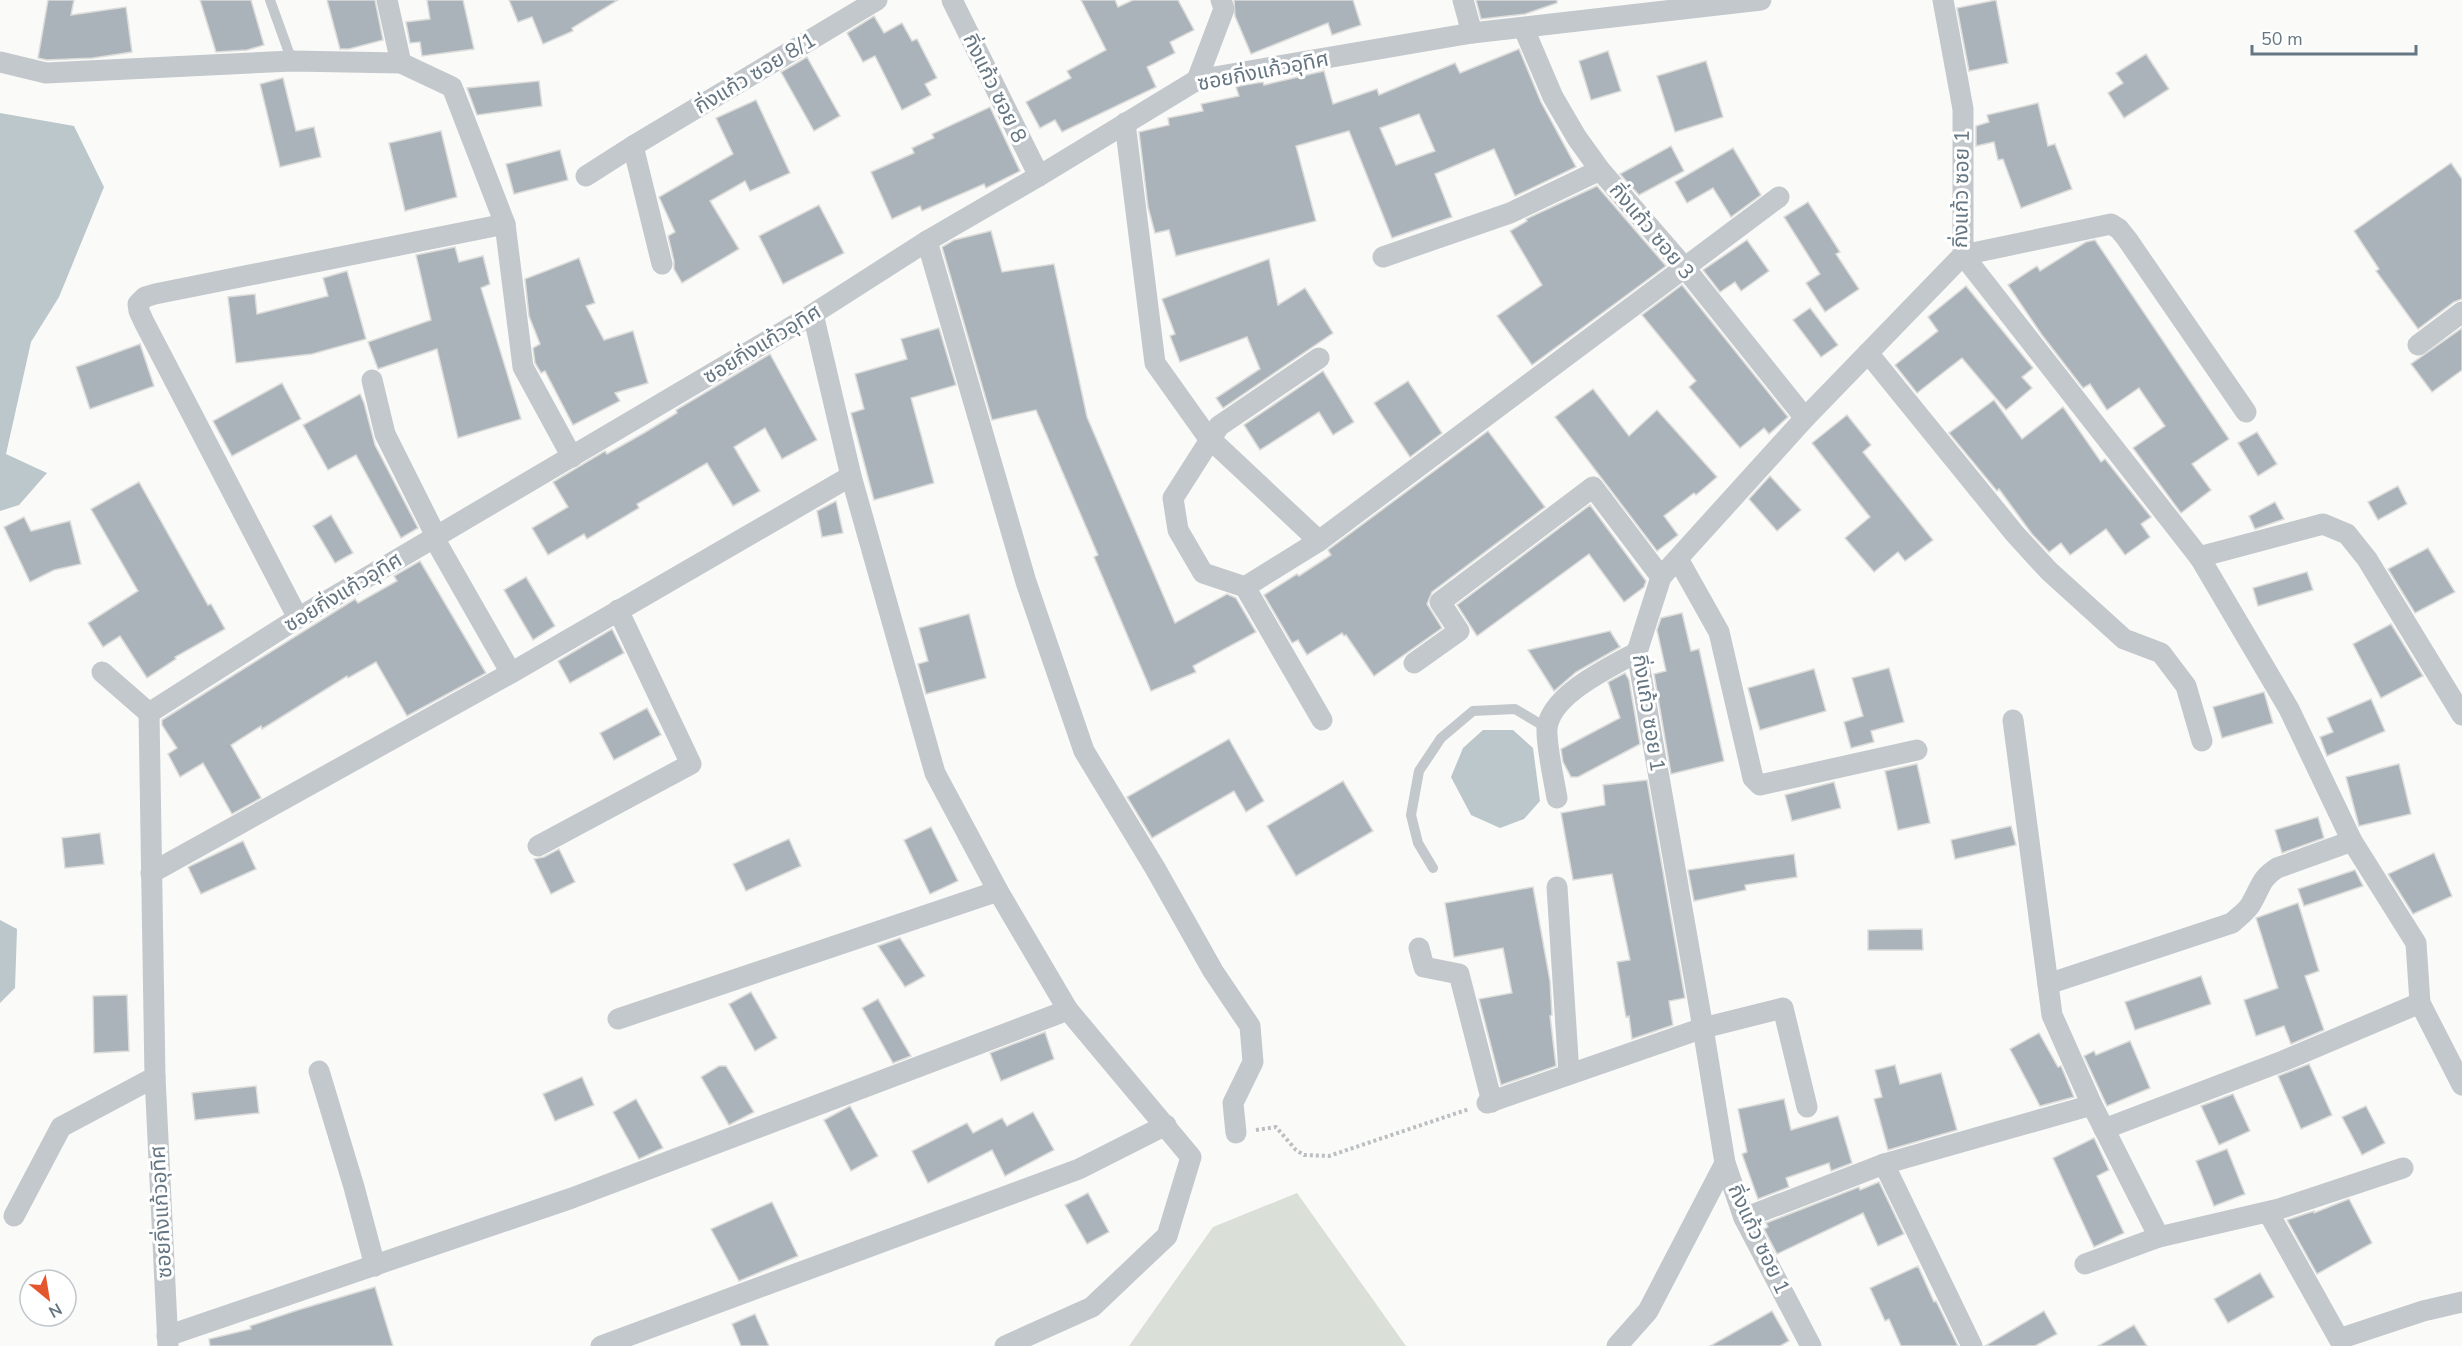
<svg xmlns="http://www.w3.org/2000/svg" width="2462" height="1346" font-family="'Nunito Sans','Noto Sans Thai',sans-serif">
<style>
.green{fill:#dadfd7}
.water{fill:#bbc7cb}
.building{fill:#aab3b9;stroke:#dcdcda;stroke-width:1.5;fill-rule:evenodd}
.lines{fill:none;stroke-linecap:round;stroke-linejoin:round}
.path{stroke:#bbbfc2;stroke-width:4;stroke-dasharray:3 3;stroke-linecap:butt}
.service{stroke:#c3c8cc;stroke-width:10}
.minor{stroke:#c3c8cc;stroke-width:21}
.labels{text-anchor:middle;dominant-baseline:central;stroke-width:6;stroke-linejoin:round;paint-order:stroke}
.street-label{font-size:21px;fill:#657683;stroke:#fff}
</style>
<rect width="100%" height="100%" fill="#fafaf8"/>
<path class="green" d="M1297 1193 1406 1346H1129L1213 1227Z"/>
<g class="water">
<path d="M0 113 74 126 104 187 59 297 31 342 6 454 47 473 19 505 0 511Z"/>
<path d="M1483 730H1513L1533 748 1540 801 1524 819 1500 828 1471 815 1451 777 1463 748Z"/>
<path d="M0 920 17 929 15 988 0 1003Z"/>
</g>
<g class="building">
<path d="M48 0H74L71 15 126 7 132 52 93 58 47 60 38 58Z"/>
<path d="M200 0H251L264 45 247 50 216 52Z"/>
<path d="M327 0H375L383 40 349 49H340Z"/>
<path d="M427 0H463L474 49 422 56 420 42 410 43 406 22 430 19Z"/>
<path d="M509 0H618L572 28 573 31 543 44 532 17 518 22Z"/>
<path d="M1081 0H1115L1118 7 1133 0H1178L1194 30 1170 42 1175 53 1147 67 1156 87 1062 132 1055 120 1040 128 1026 102 1071 78 1067 71 1106 50Z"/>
<path d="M1234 0H1353L1361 25 1332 35 1328 23 1251 54 1235 16Z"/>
<path d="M1476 0H1557V3L1525 14 1481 19Z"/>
<path d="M1996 0 2008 63 1969 71 1957 8Z"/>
<path d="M874 16 884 33 902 23 912 41 917 39 937 78 925 84 931 95 902 110 875 56 863 62 847 33Z"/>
<path d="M1519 49 1541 102 1576 167 1515 196 1494 149 1435 174 1452 217 1392 238 1349 131 1296 146 1316 221 1176 256 1169 230 1155 233 1148 207 1139 132 1169 125 1168 118 1203 111 1201 104 1239 96 1236 87 1244 85 1263 82 1264 85 1324 71 1333 104 1377 89 1379 95 1455 63 1460 73ZM1419 114 1435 151 1396 165 1380 128Z"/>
<path d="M1608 51 1621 91 1591 100 1579 61Z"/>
<path d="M2146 54 2169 89 2124 118 2108 93 2123 83 2116 73Z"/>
<path d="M807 57 840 116 814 131 781 72Z"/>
<path d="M1706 61 1723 117 1675 132 1657 76Z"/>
<path d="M283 78 296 131 314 127 321 157 280 167 260 84Z"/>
<path d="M539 81 542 106 477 115 467 88Z"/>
<path d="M756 100 790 173 750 191 745 181 710 201 739 249 682 283 674 269V261L668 236 675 232 659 197 733 154 716 118Z"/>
<path d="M2038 103 2048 146 2055 144 2072 189 2021 208 2003 159 1998 160 1994 142 1976 146V126L1989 122 1987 115Z"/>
<path d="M990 107 1020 171 986 188 984 184 922 211 920 206 892 219 871 172 914 153 912 148 934 138 932 134Z"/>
<path d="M441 131 457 197 405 211 389 143Z"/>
<path d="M1671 146 1684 171 1639 195 1620 174Z"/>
<path d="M1733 148 1761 195 1731 217 1713 188 1687 203 1675 182Z"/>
<path d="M560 150 568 180 514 194 506 164Z"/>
<path d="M2451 163 2462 179V299L2454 302 2418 329 2376 271 2379 269 2354 231Z"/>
<path d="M1597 186 1666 266 1532 365 1497 316 1542 285 1510 231 1527 221 1526 219Z"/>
<path d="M1808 202 1840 252 1836 254 1859 289 1825 312 1806 283 1820 274 1784 217Z"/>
<path d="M819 205 844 253 783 284 759 236Z"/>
<path d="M991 231 1002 272 1054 264 1087 417 1175 623 1227 594 1236 598 1256 632 1193 666 1196 672 1151 691 1094 557 1098 555 1036 410 992 420 942 247 954 240Z"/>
<path d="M1747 240 1769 271 1741 291 1735 282 1720 292 1703 270Z"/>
<path d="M2095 240 2229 439 2192 464 2211 490 2181 513 2133 448 2165 426 2139 388 2107 410 2090 384 2083 388 2042 335 2008 285 2037 266 2040 271 2086 242Z"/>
<path d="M455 247 459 262 483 256 490 284 481 288 521 419 458 438 437 349 378 369 368 342 431 320 416 255Z"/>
<path d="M579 258 595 303 586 306 604 340 633 331 648 383 615 393 620 401 573 425 545 371 541 373 535 363 533 348 540 344 529 316 525 279Z"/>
<path d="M1269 259 1278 305 1305 288 1333 333 1223 408 1216 398 1260 369 1247 337 1180 362 1170 336 1175 334 1162 299Z"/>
<path d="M347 271 366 339 312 354 236 363 228 297 255 294 257 314 328 296 323 278Z"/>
<path d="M1682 285 1788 417 1769 434 1764 428 1740 448 1689 387 1696 381 1642 315Z"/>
<path d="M1966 286 2033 368 2022 377 2032 388 2006 410 1962 358 1917 393 1895 365 1938 331 1928 317Z"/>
<path d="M1810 308 1838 345 1821 357 1793 320Z"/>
<path d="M939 328 956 385 911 398 934 483 874 500 851 413 864 409 855 374 907 359 901 339Z"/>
<path d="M2462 328V370L2432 392 2411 364Z"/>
<path d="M140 344 154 386 90 409 76 367Z"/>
<path d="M770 354 817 440 782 459 765 428 734 447 760 491 733 506 707 463 637 504 639 508 587 539 584 534 548 555 532 528 568 507 553 482 605 451 607 454 644 433 677 413 676 410Z"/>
<path d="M1323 371 1354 422 1333 435 1319 412 1260 450 1244 425Z"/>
<path d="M1408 381 1442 433 1410 457 1374 403Z"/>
<path d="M282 383 301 419 232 456 213 421Z"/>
<path d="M1593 389 1629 436 1657 410 1717 477 1696 495 1694 493 1664 516 1678 535 1657 551 1555 417Z"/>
<path d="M360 394 364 403 375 445 418 528 401 538 356 455 328 470 303 425Z"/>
<path d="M1994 400 2022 439 2063 407 2101 462 2105 459 2151 517 2141 524 2150 537 2125 555 2106 529 2070 555 2061 543 2049 552 2032 534 1999 489 1997 491 1949 433Z"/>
<path d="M1847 415 1871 445 1863 452 1933 540 1905 561 1898 552 1874 572 1845 538 1870 517 1812 443Z"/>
<path d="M1488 431 1545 507 1432 592 1427 604 1442 628 1374 676 1346 635 1344 636 1342 633 1307 655 1298 640 1292 643 1264 595 1297 574 1299 576 1331 555 1328 550Z"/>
<path d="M2257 432 2277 464 2258 476 2238 443Z"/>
<path d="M1770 476 1801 510 1777 531 1749 499Z"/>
<path d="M139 482 208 605 211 604 225 629 175 657 176 659 147 678 120 636 103 647 88 623 138 591 91 509Z"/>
<path d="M2398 486 2407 504 2378 520 2368 502Z"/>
<path d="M836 501 843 533 822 537 817 511Z"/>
<path d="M2275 502 2284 519 2255 529 2249 516Z"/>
<path d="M1590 505 1646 581 1644 587 1624 602 1589 554 1477 636 1457 605Z"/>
<path d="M331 515 353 553 335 563 313 526Z"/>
<path d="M24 517 31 531 70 521 81 564 54 570 30 582 4 527Z"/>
<path d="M2428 548 2455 592 2415 613 2388 569Z"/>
<path d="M420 561 486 673 407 716 376 662 348 678 347 676 262 729 261 726 231 745 261 798 232 814 203 763 180 777 168 754 177 748 162 725V720L355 599 358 603 397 581 394 576Z"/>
<path d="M2307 572 2313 590 2258 606 2253 588Z"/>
<path d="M526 577 555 626 533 640 504 590Z"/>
<path d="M1682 613 1691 651 1699 649 1724 761 1671 774 1654 674 1666 671 1657 630 1661 618Z"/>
<path d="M969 614 986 678 926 694 918 664 928 661 919 628Z"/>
<path d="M2391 624 2423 676 2381 698 2353 644Z"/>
<path d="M612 629 624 653 570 683 558 661Z"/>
<path d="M1610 631 1620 647 1576 672 1554 691 1528 650Z"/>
<path d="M1889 668 1904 722 1871 731 1874 742 1851 748 1844 722 1863 716 1852 678Z"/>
<path d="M1814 669 1826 711 1760 730 1748 688Z"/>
<path d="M1625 673 1629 680 1640 744 1578 777H1571L1563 762 1561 749 1620 718 1608 682Z"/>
<path d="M2264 692 2273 723 2222 738 2213 707Z"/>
<path d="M2371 699 2385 731 2327 756 2320 737 2333 732 2327 718Z"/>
<path d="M647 708 661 735 614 760 600 733Z"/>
<path d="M1229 739 1264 801 1246 812 1234 791 1152 838 1127 797Z"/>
<path d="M1917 764 1930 823 1898 830 1885 771Z"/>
<path d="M2399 764 2411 814 2359 826 2346 777Z"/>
<path d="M1647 780 1685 998 1669 1001 1673 1025 1632 1039 1629 1016 1626 1017 1617 962 1630 960 1612 874 1573 880 1561 813 1605 805 1603 785Z"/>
<path d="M1343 781 1373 831 1296 876 1267 826Z"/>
<path d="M1834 782 1841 808 1792 821 1785 795Z"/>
<path d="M2318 817 2324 838 2282 853 2275 830Z"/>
<path d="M2011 826 2016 845 1955 859 1951 840Z"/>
<path d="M931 827 958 881 930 894 904 840Z"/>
<path d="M100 833 104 864 65 868 62 838Z"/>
<path d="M789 839 801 866 746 891 733 864Z"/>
<path d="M243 841 256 869 201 894 188 867Z"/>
<path d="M559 849 575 882 551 894 534 859 544 857Z"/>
<path d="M2434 853 2452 896 2413 914 2388 874Z"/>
<path d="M1794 854 1797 877 1745 885 1746 890 1694 901 1688 870Z"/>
<path d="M2355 870 2363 886 2304 906 2298 889Z"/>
<path d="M1533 887 1550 981 1552 1015 1550 1016 1556 1066 1501 1085 1479 999 1512 993 1503 948 1454 957 1445 903Z"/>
<path d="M2298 903 2319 971 2305 976 2324 1030 2291 1044 2284 1026 2256 1036 2244 1000 2278 988 2256 918Z"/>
<path d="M1922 929 1923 950H1868V930Z"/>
<path d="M900 938 925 976 905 987 878 946Z"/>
<path d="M2201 976 2211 1004 2135 1030 2125 1002Z"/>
<path d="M751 992 777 1038 755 1051 729 1004Z"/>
<path d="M127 995 129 1051 94 1053 93 996Z"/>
<path d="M878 999 911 1056 893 1063 862 1008Z"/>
<path d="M1045 1032 1054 1059 1001 1081 990 1053Z"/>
<path d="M2039 1033 2058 1067 2061 1066 2074 1097 2040 1106 2010 1049Z"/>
<path d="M2130 1041 2150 1088 2107 1106 2084 1056 2094 1051 2096 1055Z"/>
<path d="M2309 1064 2332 1115 2301 1129 2278 1076Z"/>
<path d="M1895 1065 1900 1084 1941 1073 1957 1130 1888 1150 1874 1099 1882 1097 1875 1070Z"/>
<path d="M719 1066H726L754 1112 729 1125 701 1077Z"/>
<path d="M582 1077 594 1105 555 1121 543 1094Z"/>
<path d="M256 1086 259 1113 195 1120 192 1093Z"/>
<path d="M2233 1094 2250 1131 2219 1145 2201 1106Z"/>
<path d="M636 1099 663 1148 639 1159 613 1112Z"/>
<path d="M1784 1099 1791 1130 1838 1116 1852 1163 1831 1171 1829 1163 1786 1178 1789 1187 1758 1199 1742 1154 1747 1152 1738 1109Z"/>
<path d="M850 1106 878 1156 851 1171 824 1120Z"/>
<path d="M2366 1106 2385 1143 2362 1155 2342 1117Z"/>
<path d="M1033 1112 1054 1150 1005 1176 992 1150 928 1183 912 1151 967 1123 973 1133 1002 1118 1007 1126Z"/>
<path d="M2094 1138 2109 1170 2097 1176 2124 1233 2094 1247 2053 1158Z"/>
<path d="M2227 1149 2245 1194 2214 1206 2196 1161Z"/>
<path d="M1879 1182 1904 1234 1878 1246 1863 1213 1777 1254 1764 1229 1768 1227 1766 1223 1859 1187 1860 1190Z"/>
<path d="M1088 1193 1109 1232 1087 1244 1065 1205Z"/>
<path d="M2349 1199 2372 1243 2317 1274 2287 1220 2314 1211V1213Z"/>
<path d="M772 1202 798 1256 739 1281 711 1229Z"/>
<path d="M1918 1266 1934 1302 1936 1301 1958 1346H1901L1889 1319 1885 1321 1870 1288Z"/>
<path d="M2260 1273 2274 1297 2228 1323 2214 1299Z"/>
<path d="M375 1287 393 1346H210L209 1339 251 1329 250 1326 298 1310Z"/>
<path d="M1772 1311 1789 1341 1780 1346H1710Z"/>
<path d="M2044 1311 2057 1334 2035 1346H1985Z"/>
<path d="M755 1314 769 1346H741L732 1324Z"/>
<path d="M2134 1325 2147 1346H2098Z"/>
</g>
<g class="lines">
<path class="path" d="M1256 1130 1276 1127 1296 1150 1304 1155 1329 1156 1469 1109"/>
<g class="service">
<path d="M270 0 292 61"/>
<path d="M1433 868 1418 843 1411 815 1419 771 1441 738 1473 711 1515 709 1547 728"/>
</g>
<g class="minor">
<path d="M387 0 401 63"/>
<path d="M952 0 1039 176"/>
<path d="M1463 0 1472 33"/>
<path d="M1524 29 1553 97 1577 138 1600 170 1685 268 1805 418"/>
<path d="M0 62 46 73 292 61 401 63 452 87 505 224 523 367 572 457"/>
<path d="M1197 80 1224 9 1221 0"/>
<path d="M1125 123 1155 363 1207 436 1319 541"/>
<path d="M633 146 877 0"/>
<path d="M586 176 633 146 662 264"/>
<path d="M927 241 1026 582 1084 751 1155 868 1213 971 1250 1026 1253 1062 1233 1103 1236 1133"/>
<path d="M1383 257 1510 213 1600 170"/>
<path d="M813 314 851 476 935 773 998 891 1068 1010 1191 1157 1167 1236 1092 1307 1005 1346"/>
<path d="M2418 345 2462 312"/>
<path d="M1868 353 2015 534 2049 571 2124 639 2161 653 2186 686 2202 741"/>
<path d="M1319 358 1219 426 1173 498 1178 530 1203 573 1245 587 1322 720"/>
<path d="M372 380 385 434 436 536"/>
<path d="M2246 412 2127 239 2119 229 2111 224 1963 255 2200 558 2289 709 2352 841 2416 943 2420 1003 2462 1085"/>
<path d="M434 538 511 673"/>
<path d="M2199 557 2323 524 2347 534 2367 559 2462 715"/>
<path d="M1678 559 1719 632 1753 778 1760 785 1917 750"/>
<path d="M1245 587 1319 541 1779 197"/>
<path d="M298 618 144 322 139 311 138 304 145 297 155 294 505 224"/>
<path d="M1414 663 1459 631 1440 602 1593 487 1661 577"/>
<path d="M102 672 149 713"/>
<path d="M2013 720 2052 1015 2092 1105 2159 1237"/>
<path d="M1557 798C1554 781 1546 744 1547 729 1550 694 1611 667 1637 652"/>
<path d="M538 846 691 764 618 610"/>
<path d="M151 873 511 673 851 476"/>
<path d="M1557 887 1569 1074"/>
<path d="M1419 948 1424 967 1459 974 1492 1102"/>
<path d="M2048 984 2232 923C2239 916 2248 911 2252 902 2261 887 2260 879 2277 868L2352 841"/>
<path d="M618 1019 998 891"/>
<path d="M319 1071 354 1187 375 1266"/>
<path d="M155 1077 168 1346"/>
<path d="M1487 1103 1703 1028 1783 1008 1807 1107"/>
<path d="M2104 1129 2283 1061 2420 1003"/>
<path d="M1884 1164 1972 1346"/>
<path d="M2268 1212 2339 1339 2423 1311 2462 1302"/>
<path d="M14 1216 61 1127 155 1077 149 713 298 618 813 314 927 241 1039 176 1197 80 1472 33 1761 0"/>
<path d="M1744 1218 1884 1164 2092 1105"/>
<path d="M2085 1264 2159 1237 2279 1209 2403 1168"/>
<path d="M167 1336 572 1198 1068 1010"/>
<path d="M601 1346 1079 1169 1166 1125"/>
<path d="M1617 1346 1648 1311 1725 1163"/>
<path d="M1811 1346 1744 1218 1725 1163 1703 1028 1637 652 1661 577 1805 418 1963 255V109L1943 0"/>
</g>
</g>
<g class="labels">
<g class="street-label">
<text transform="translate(1263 71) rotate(-11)">ซอยกิ่งแก้วอุทิศ</text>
<text transform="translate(755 73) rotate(-31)">กิ่งแก้ว ซอย 8/1</text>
<text transform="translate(995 88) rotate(64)">กิ่งแก้ว ซอย 8</text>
<text transform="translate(1961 189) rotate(-89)">กิ่งแก้ว ซอย 1</text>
<text transform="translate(1652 231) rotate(50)">กิ่งแก้ว ซอย 3</text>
<text transform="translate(762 344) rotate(-31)">ซอยกิ่งแก้วอุทิศ</text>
<text transform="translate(343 592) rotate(-31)">ซอยกิ่งแก้วอุทิศ</text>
<text transform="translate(1649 713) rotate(81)">กิ่งแก้ว ซอย 1</text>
<text transform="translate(161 1212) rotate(-93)">ซอยกิ่งแก้วอุทิศ</text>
<text transform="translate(1759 1239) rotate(65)">กิ่งแก้ว ซอย 1</text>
</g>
</g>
<g transform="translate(48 1298) rotate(150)"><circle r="28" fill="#ffffff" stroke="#c1c8cd" stroke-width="1.5"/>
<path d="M0-4.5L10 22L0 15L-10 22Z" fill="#e4572e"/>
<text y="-9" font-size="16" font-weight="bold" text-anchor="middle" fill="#657683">N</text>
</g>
<path d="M2252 45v9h164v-9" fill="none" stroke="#657683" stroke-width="3"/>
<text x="2261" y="45" font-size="18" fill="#657683" stroke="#ffffff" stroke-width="4.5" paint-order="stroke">50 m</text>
</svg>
